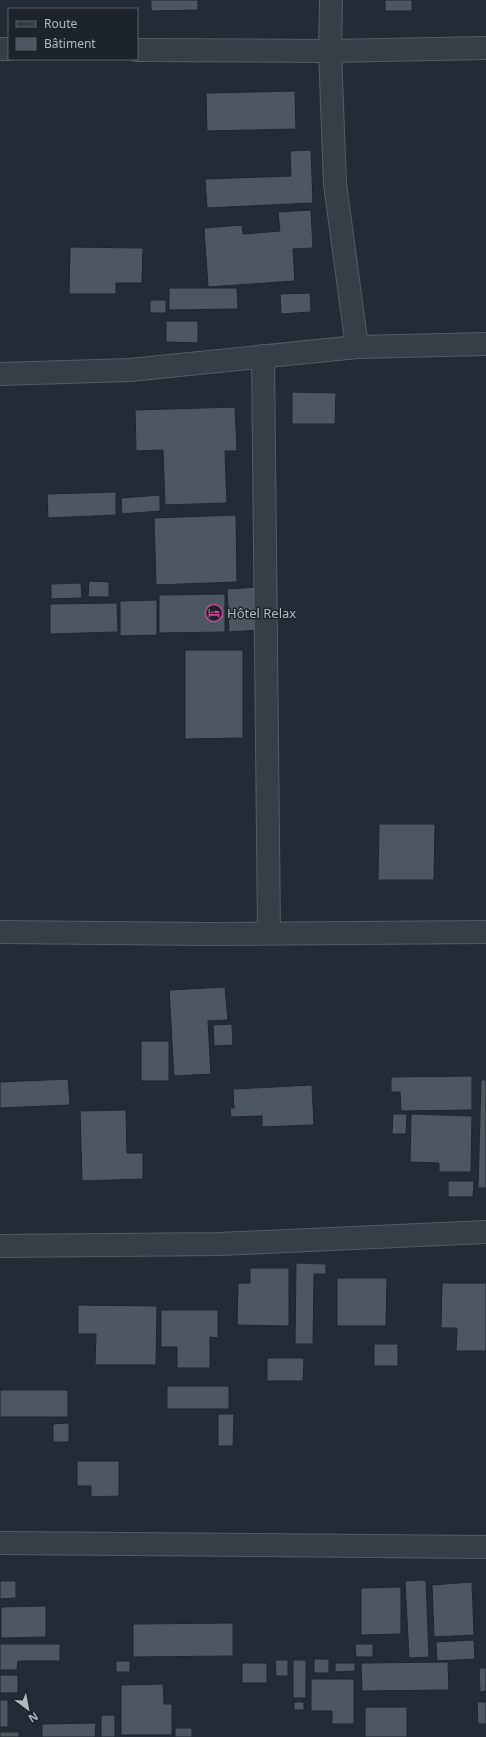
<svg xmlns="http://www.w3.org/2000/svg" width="486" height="1737" font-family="'Noto Sans',sans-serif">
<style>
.building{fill:#4c5761;stroke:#1e252d}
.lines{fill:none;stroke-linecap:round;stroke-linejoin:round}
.minor-casing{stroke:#545c64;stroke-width:24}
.minor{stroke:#363e47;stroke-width:22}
.labels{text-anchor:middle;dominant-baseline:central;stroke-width:3;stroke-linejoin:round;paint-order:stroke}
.poi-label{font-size:13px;fill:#b1b9c3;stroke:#1c232b;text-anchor:start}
</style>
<rect width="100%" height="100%" fill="#232c36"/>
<g class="building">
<path d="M151 0H198V10L151 11Z"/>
<rect x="385" y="0" width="27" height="11"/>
<path d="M295 91 296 129 207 131 206 93Z"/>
<path d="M311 150 313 203 207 208 205 179 291 176 290 151Z"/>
<path d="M311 210 313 248 293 249 295 281 208 287 204 228 242 225 243 234 280 231 278 212Z"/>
<path d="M70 247 143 248 142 283H116V294H69Z"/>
<path d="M169 288H237L238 309 169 310Z"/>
<path d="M310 293 311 312 281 314 280 294Z"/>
<rect x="150" y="300" width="16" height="13"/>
<path d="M166 321H198V343L166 342Z"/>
<path d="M292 392 336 393 335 424H292Z"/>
<path d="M235 407 237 451H225L227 503 165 505 163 450 136 451 135 410Z"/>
<path d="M116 492V515L48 518 47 494Z"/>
<path d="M160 495V511L122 514 121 498Z"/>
<path d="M236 515 237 582 156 585 154 518Z"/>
<path d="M89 581 109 582V597H88Z"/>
<path d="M81 583 82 598 51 599V584Z"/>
<path d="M259 587 262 630 229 632 227 589Z"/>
<path d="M225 594V632L159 633V595Z"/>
<path d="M157 600V635L120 636V601Z"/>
<path d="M117 603 118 632 50 634V604Z"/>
<path d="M185 650H243V738L185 739Z"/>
<path d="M379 824H435L434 880H378Z"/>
<path d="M225 987 228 1020 208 1021 211 1074 174 1076 169 990Z"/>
<path d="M232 1024 233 1045 214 1046 213 1025Z"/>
<rect x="141" y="1041" width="28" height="40"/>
<path d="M472 1076V1110L401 1111 400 1092H391V1077Z"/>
<path d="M68 1079 70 1105 0 1108V1082Z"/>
<path d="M481 1080H486V1188H478Z"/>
<path d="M312 1085 314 1125 262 1127V1116L231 1117 230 1108H234L233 1089Z"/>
<path d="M126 1110 127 1153H143V1179L82 1181 80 1111Z"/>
<path d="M393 1114H407L406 1134H392Z"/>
<path d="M411 1114 472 1116 471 1172H439V1163L410 1162Z"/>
<path d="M448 1181H474L473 1197H448Z"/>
<path d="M296 1263 326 1264V1274H314L313 1344H295Z"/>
<path d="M250 1268H289V1326L237 1325 238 1283H250Z"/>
<path d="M337 1278H387L386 1326H337Z"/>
<path d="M442 1283H486V1351H456L457 1328H441Z"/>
<path d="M78 1305 157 1306 156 1365H95L96 1334H78Z"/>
<path d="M161 1310H218V1338L210 1337V1368H177V1347H161Z"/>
<rect x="374" y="1344" width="24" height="22"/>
<path d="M267 1358H304L303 1381H267Z"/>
<rect x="167" y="1386" width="62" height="23"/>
<rect x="0" y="1390" width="68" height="27"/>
<path d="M218 1414H234L233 1446H218Z"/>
<path d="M69 1423V1442H53V1424Z"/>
<path d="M77 1461H119V1496L91 1497V1486H77Z"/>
<path d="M426 1580 429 1657 409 1658 405 1581Z"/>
<path d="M0 1581H16V1598L0 1599Z"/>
<path d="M472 1582 474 1635 434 1637 432 1585Z"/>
<path d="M401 1587V1634L361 1635V1588Z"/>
<path d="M46 1606V1637L1 1638V1607Z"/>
<path d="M233 1623V1656L133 1657V1624Z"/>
<path d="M474 1640 475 1659 437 1661 436 1642Z"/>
<path d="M0 1644H60V1661H18L17 1670H0Z"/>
<path d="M355 1644H373V1657H356Z"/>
<rect x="314" y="1659" width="15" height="14"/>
<path d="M275 1660H288V1676H276Z"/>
<rect x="293" y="1660" width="13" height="38"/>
<rect x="116" y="1661" width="14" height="11"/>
<path d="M448 1662 449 1690 362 1691 361 1663Z"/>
<rect x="242" y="1663" width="25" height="20"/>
<path d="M335 1663H355V1671L335 1672Z"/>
<path d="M479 1668H486V1691L480 1692Z"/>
<rect x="0" y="1675" width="18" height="18"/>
<path d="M311 1679H354V1724H332V1711H311Z"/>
<path d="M163 1684 164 1704H172V1735H121V1685Z"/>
<rect x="0" y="1700" width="8" height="27"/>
<rect x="294" y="1702" width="10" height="8"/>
<path d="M477 1702H486V1724H478Z"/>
<rect x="365" y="1707" width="42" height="30"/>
<rect x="101" y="1715" width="14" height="22"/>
<path d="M96 1723 95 1737H42V1724Z"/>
<rect x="175" y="1728" width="17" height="9"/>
<rect x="0" y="1732" width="19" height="5"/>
</g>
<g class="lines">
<g class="minor-casing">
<g id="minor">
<path d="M331 0 330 51 335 184 357 347"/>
<path d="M0 49H9"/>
<path d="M137 50 330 51 486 48"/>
<path d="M263 356 269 933"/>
<path d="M0 374 130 370 357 347 486 344"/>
<path d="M0 932 209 934 486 932"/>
<path d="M0 1246 220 1244 486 1232"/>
<path d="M0 1543 486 1547"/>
</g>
</g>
<use href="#minor" class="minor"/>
</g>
<defs>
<g id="hotel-ring" transform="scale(0.9)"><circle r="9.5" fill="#1c232b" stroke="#d1479c" stroke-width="1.5"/><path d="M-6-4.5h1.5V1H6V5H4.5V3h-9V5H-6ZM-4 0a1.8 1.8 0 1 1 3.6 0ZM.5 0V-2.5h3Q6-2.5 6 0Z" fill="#d1479c"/></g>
</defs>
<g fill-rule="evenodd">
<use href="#hotel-ring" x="214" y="613"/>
</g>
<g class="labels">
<g class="poi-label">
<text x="227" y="613">Hôtel Relax</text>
</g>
</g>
<rect x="8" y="8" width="130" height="52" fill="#1c232b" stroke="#585f68"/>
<rect x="16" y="21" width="20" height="6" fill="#363e47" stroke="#585f68"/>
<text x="44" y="28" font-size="12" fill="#b1b9c3">Route</text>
<rect x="16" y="38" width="20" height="12" fill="#4c5761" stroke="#585f68"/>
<text x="44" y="48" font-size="12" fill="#b1b9c3">Bâtiment</text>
<g transform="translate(28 1709) rotate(148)" stroke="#1c232b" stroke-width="3" paint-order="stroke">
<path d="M0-3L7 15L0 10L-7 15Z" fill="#b1b9c3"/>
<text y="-6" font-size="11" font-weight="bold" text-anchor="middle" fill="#b1b9c3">N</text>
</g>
</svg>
